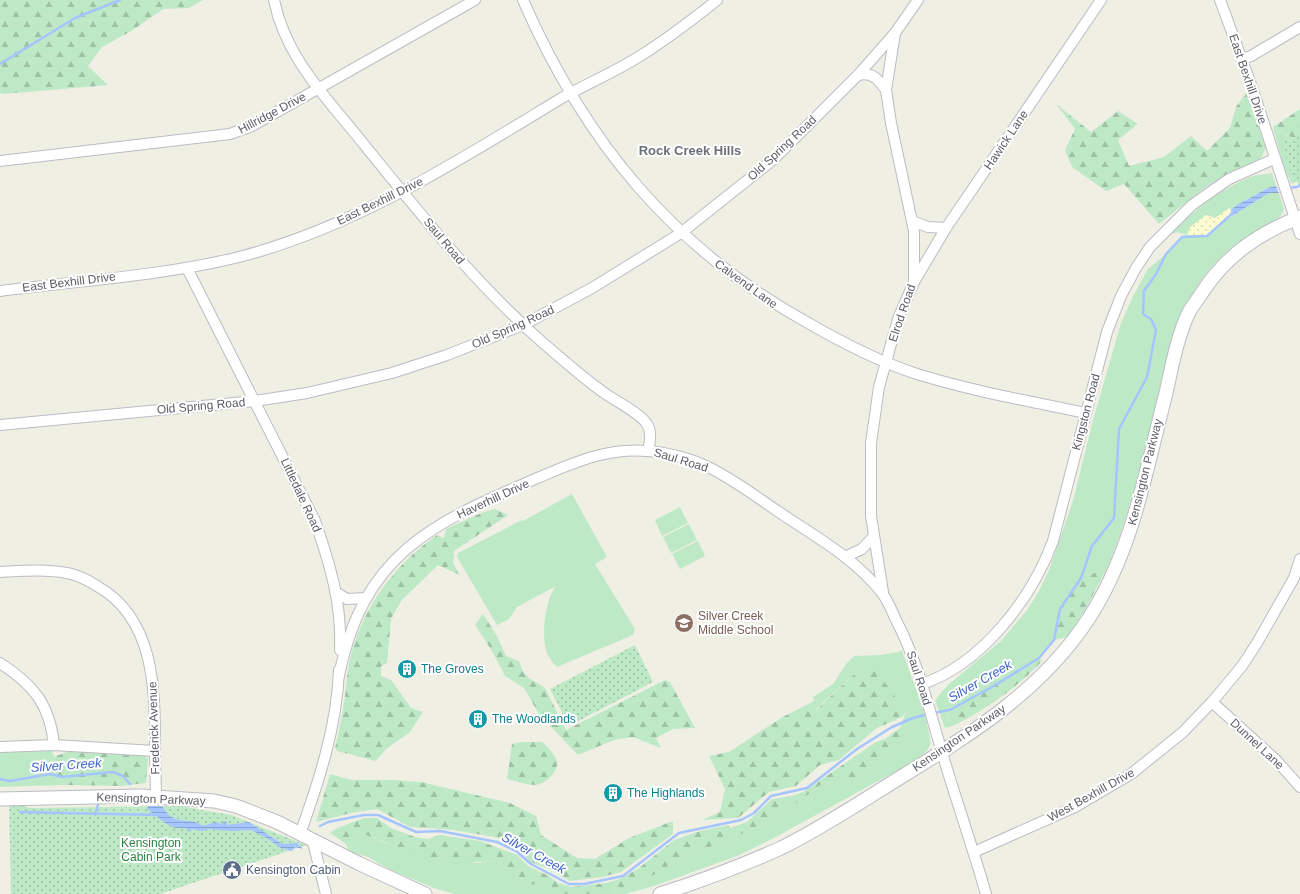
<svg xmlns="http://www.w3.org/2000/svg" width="1300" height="894" font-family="Helvetica,sans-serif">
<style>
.grass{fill:#bee9c7}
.forest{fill:url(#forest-firs)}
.sand{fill:url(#sand-dots)}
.park{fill:url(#park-dots)}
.water{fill:url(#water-rules)}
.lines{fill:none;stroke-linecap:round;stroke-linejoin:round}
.stream{stroke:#a4c5ff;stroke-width:2.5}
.minor-casing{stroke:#bbbcc4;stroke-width:12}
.tertiary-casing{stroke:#bbbcc4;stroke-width:15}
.minor{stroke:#fff;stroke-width:10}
.tertiary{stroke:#fff;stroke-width:13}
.labels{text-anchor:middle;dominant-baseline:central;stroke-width:4;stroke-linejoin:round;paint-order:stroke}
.street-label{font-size:12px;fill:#5c5e66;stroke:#fff}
.education-label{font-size:12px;fill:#785e54;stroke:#fff;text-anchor:start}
.culture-label{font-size:12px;fill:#0d838f;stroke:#fff;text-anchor:start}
.park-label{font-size:12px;fill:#2d8343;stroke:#fff}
.service-label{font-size:12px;fill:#4e5e75;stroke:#fff;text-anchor:start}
.neighbourhood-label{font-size:13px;font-weight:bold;fill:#6d7078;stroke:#fff}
.water-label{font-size:13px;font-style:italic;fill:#3d65cd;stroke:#fff}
</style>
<defs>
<pattern id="forest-firs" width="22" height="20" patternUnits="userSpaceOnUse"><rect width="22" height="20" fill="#bee9c7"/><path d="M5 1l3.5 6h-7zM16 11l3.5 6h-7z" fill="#9ec0a5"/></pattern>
<pattern id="sand-dots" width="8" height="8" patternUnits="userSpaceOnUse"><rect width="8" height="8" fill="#fdfcd1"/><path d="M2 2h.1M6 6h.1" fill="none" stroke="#dbdab6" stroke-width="1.8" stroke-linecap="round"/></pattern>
<pattern id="park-dots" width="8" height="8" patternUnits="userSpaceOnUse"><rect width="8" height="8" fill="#bee9c7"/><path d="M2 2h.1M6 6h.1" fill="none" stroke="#9ec0a5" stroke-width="1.8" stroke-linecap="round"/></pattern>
<pattern id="water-rules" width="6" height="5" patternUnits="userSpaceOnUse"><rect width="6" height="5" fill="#a4c5ff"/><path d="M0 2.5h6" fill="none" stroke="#89a3d2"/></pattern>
</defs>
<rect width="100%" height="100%" fill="#f0efe4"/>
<g class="grass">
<path d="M1273 127 1299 142 1300 180 1292 184 1284 169Z"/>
<path d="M1272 173 1276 186C1261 188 1262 192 1250 198 1242 202 1238 203 1231 210L1230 208 1215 219 1206 236 1232 216 1269 193H1279L1284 209C1280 224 1256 231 1244 239 1220 254 1201 277 1188 302 1170 335 1161 383 1152 420 1140 471 1127 521 1107 568L1081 578 1060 609 1054 640 1039 658 950 710 946 715 955 725 945 728 935 700 948 685 1001 641 1027 610 1038 593 1049 570 1073 501 1093 420 1121 323 1133 296 1148 269 1166 254 1182 237 1187 235 1177 232 1169 235C1193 211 1221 188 1253 176 1259 174 1266 175 1272 173Z"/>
<path d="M572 494 607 557 595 564 635 629 633 635 557 667C554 664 550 659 548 655 540 639 545 599 556 586L517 607 509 619 497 625 457 557 458 553 522 520 523 521Z"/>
<path d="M680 507 688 523 662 536 655 520Z"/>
<path d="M689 524 697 540 671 553 663 537Z"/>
<path d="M698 541 705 556 680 569 672 554Z"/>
<path d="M902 651C909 670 932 727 930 744 929 752 918 757 913 762L772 839 737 856 654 886 625 894H604L640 883 678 860 774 820 823 783 854 781 900 747 909 736 900 728 906 712 862 667 815 710 810 703 814 701 813 697 833 684 846 664 854 656 881 655Z"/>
<path d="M52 751 54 757V771L65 785 0 787V752Z"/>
<path d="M364 834 385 843 476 863 498 861 525 883 548 887 553 894H454L434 888 391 870 368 857 349 852 346 844Z"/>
</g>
<g class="forest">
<path d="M0 0H203L189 8 163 9 133 30 102 47 88 66 108 85 4 94 0 93Z"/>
<path d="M1246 93 1266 148 1261 158 1207 186 1159 224 1124 184 1106 191 1072 167 1065 150 1075 129 1056 104 1091 132 1118 111 1138 124 1118 140 1129 166 1164 157 1191 136 1207 151 1230 128 1236 107Z"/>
<path d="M1300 109V142L1273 127Z"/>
<path d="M495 509 508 515 454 551 453 563 460 575 438 565 401 601 391 619 387 663 381 666V676L391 680 411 708 423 712 410 732 386 749 376 761 337 751 335 748C338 735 341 722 343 709 346 694 346 679 349 664 360 610 393 566 437 535L444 538 446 529 481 513Z"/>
<path d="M1107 568 1085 610 1067 637 1054 640 1060 609 1081 578Z"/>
<path d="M483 614 497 636 506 656 519 661 522 670 529 678 545 688 566 730 665 680 670 682 695 728 673 729 656 738 661 748 633 737 614 740 578 755 539 714 524 688 505 676 492 651 475 625Z"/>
<path d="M1039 658 1042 661C1018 687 986 709 955 725L946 715 950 710Z"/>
<path d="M862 667H874L906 712 902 717 877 728 839 760 820 765 796 786 769 792 738 818 702 820 720 812 725 789 709 756 729 752 781 718 810 703 816 710Z"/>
<path d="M900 728 909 736 900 747 854 781 823 783 774 820 678 860 640 883 604 894H553L548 887 525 883 498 861C449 866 409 853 364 834L346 844 330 833 337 828 364 818H377L391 828 415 837 428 839 440 835 480 841 517 855 528 866 549 876 558 883 572 887 606 883 620 879 639 868 674 840 700 831 728 825 730 828 747 822 772 799 792 796 803 792 876 742 885 739Z"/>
<path d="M522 742H542C547 746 556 755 557 762 558 773 545 784 535 785 527 785 516 781 507 779L512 744Z"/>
<path d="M69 751 144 755 148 759 146 783 120 786 65 785 54 771V757Z"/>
<path d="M330 774 351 780H393L421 782 510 803 536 816 541 835 577 858 595 859 629 838 673 821V834L621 872 602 877 570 881 549 869 530 862 518 847 500 838 453 830 410 827 377 809 351 813 316 822Z"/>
</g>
<path class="sand" d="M1229 208 1231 210 1229 216 1207 236 1187 235 1190 227 1206 215 1215 218Z"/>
<g class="park">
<path d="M1300 135V186L1291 173 1280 138 1288 140Z"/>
<path d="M635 645 653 682 569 726 550 689Z"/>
<path d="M9 799 29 808 180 806 231 815 301 843 309 844 160 894H11Z"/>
</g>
<g class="water">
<path d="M1276 186 1279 193H1269L1232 216 1231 210C1238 203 1242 202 1250 198 1261 193 1263 188 1276 186Z"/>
<path d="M148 806H162C176 829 188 815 203 826L215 822 220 824 226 821 227 825 249 822 282 844 297 843 303 849 295 847 292 851 281 848 268 839 251 830 231 831 208 829 202 831 191 829 188 832 186 828H175L165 823 147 809Z"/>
</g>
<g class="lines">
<g class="stream">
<path d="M0 64 75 18 120 0"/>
<path d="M1288 188 1297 187 1300 185"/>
<path d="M933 713 950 710 997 684 1039 658 1054 640 1060 609 1081 578 1092 546 1114 518 1119 429 1147 377 1156 330 1151 319 1143 314 1144 291 1156 274 1166 254 1182 237 1207 236 1234 212"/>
<path d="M0 779 10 781 50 774 62 777 113 772 123 776 130 784"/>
<path d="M20 812 158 815"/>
<path d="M95 815 98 805"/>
<path d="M320 826 328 822 364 815H378L416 832 440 831 497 842 516 851 531 864 569 884H584L623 876 679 833 741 820 754 813 771 796 807 788 857 749 892 727 913 718 928 714"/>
</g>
<g class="minor-casing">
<g id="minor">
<path d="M274 0C286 60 330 101 366 147 421 215 476 284 542 342 562 359 582 377 603 392 615 401 639 412 647 424 652 432 650 442 648 451"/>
<path d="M523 0C585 142 673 249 810 324 843 343 880 362 917 374 972 391 1029 401 1085 413"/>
<path d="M1220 0 1252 87 1300 234"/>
<path d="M1242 59 1251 56 1300 27"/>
<path d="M858 75C873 72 878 79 886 90"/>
<path d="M0 161 230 134 252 126 475 0"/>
<path d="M912 221 928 227 946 228"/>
<path d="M187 268 315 521C330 564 342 604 340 650"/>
<path d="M914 282 946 228 1101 0"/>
<path d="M0 291C77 281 160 276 235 258 352 229 458 161 560 99 586 84 615 72 640 56 667 39 692 20 717 0"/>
<path d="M0 425 255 401 307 393 392 373 447 355 523 325 592 288 681 233 774 159 858 75 895 33 918 0"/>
<path d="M845 557 862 549 873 537"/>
<path d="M0 572C22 571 44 569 67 573 77 575 88 580 97 586 156 619 155 692 155 751 155 767 156 782 156 797"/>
<path d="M883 592 871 516V443L879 387 898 319 914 282V231L891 123 886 90 895 33"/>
<path d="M337 593 347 599 366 598"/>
<path d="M0 663C34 685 50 705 54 745"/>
<path d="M339 676C363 555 430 524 535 479 571 464 607 447 647 451 665 452 689 458 706 466 732 478 755 496 779 512 814 536 855 558 882 593 888 601 892 611 896 620 917 660 928 705 941 749 955 797 972 845 986 894"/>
<path d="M922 684C982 664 1032 598 1053 541L1107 332 1121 296 1136 268 1150 247 1192 205 1229 179 1274 159"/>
<path d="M1212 702 1277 761 1300 787"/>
<path d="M0 747 54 745 155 751"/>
<path d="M300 834C319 781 337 726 339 670"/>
<path d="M313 842 326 894"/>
<path d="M974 852 1075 807 1131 774 1182 733 1212 702 1242 666 1257 643 1294 578 1300 559"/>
</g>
</g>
<g class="tertiary-casing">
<g id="tertiary">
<path d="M0 799 141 796 214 801 236 806 277 822 360 864 425 894"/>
<path d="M660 894C701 881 741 866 781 848 822 828 862 801 901 777 973 733 1042 690 1089 618 1133 550 1146 470 1166 393 1172 366 1177 337 1189 312 1193 305 1199 298 1203 291 1227 255 1259 233 1300 217"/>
</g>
</g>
<use href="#minor" class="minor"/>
<use href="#tertiary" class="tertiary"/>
</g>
<defs>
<g id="school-disc" transform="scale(1)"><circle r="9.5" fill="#8d6e63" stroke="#fff"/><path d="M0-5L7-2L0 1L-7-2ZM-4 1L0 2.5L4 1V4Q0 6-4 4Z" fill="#fff"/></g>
<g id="building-disc" transform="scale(1)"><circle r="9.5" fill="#0f9aa8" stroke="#fff"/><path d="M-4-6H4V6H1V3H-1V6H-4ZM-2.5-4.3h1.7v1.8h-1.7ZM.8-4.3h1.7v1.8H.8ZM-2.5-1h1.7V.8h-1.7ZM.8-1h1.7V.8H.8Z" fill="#fff"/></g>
<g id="civic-disc" transform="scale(1)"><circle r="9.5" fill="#5c6f8a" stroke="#fff"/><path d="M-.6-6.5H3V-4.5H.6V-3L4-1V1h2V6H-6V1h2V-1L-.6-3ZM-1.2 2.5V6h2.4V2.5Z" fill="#fff"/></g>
</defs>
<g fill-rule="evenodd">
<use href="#school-disc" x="684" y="623"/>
<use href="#building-disc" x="407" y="669"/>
<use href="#building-disc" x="478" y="719"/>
<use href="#building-disc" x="613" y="793"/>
<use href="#civic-disc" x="232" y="870"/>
</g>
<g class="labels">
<g class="street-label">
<text transform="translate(1248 79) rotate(71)">East Bexhill Drive</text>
<text transform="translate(272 113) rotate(-28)">Hillridge Drive</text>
<text transform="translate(1006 140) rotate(-56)">Hawick Lane</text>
<text transform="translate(782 148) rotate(-43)">Old Spring Road</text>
<text transform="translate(380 201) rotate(-26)">East Bexhill Drive</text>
<text transform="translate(444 241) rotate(50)">Saul Road</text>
<text transform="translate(69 282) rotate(-7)">East Bexhill Drive</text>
<text transform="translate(746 284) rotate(36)">Calvend Lane</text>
<text transform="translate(902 313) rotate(-71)">Elrod Road</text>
<text transform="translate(513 327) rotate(-24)">Old Spring Road</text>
<text transform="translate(201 406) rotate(-5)">Old Spring Road</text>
<text transform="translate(1086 412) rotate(-75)">Kingston Road</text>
<text transform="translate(681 460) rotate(17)">Saul Road</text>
<text transform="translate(1145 472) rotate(-76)">Kensington Parkway</text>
<text transform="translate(301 495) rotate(65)">Littledale Road</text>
<text transform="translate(493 499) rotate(-25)">Haverhill Drive</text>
<text transform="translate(919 678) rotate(72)">Saul Road</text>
<text transform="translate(154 728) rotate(-92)">Frederick Avenue</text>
<text transform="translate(959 738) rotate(-34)">Kensington Parkway</text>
<text transform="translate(1257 744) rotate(43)">Dunnel Lane</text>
<text transform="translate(1091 795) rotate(-29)">West Bexhill Drive</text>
<text transform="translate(151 799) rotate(2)">Kensington Parkway</text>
</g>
<g class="education-label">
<text x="698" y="616">Silver Creek<tspan x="698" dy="14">Middle School</tspan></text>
</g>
<g class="culture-label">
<text x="421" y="669">The Groves</text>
<text x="492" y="719">The Woodlands</text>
<text x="627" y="793">The Highlands</text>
</g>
<g class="park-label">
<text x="151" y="843">Kensington<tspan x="151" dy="14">Cabin Park</tspan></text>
</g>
<g class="service-label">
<text x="246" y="870">Kensington Cabin</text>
</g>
<g class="neighbourhood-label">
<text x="690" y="150">Rock Creek Hills</text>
</g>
<g class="water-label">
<text transform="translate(980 681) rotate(-30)">Silver Creek</text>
<text transform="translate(66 765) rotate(-4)">Silver Creek</text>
<text transform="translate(534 853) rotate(29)">Silver Creek</text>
</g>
</g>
</svg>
